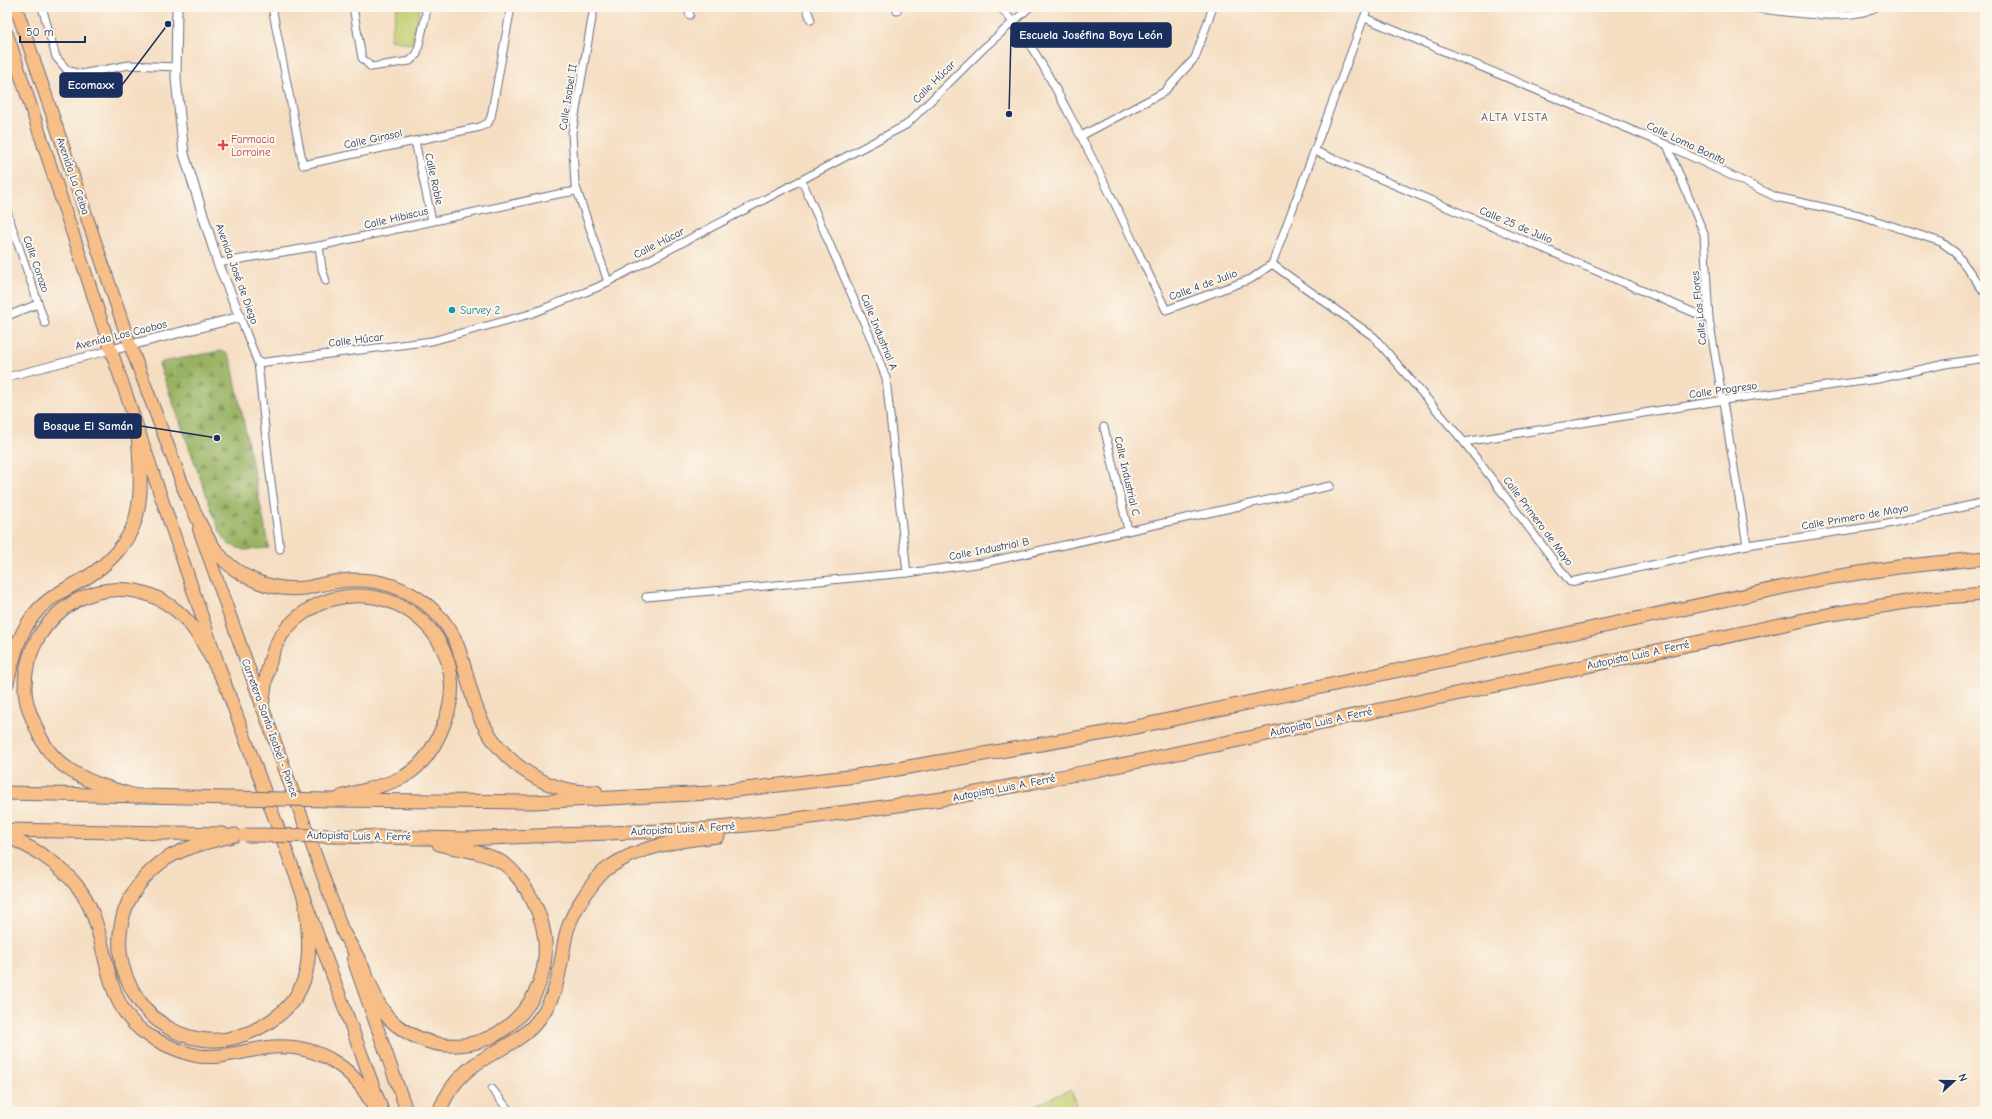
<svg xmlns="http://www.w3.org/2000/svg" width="1992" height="1119" font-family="'Comic Neue',sans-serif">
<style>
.forest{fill:url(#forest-firs);stroke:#5a7060}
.garden{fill:#c1cf70;stroke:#6e7f67}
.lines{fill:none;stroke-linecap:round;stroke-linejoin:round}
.minor-casing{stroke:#676c81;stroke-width:9}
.tertiary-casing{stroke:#676c81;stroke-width:11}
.primary-casing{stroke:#676c81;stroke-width:14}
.trunk-casing{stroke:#676c81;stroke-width:14}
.motorway-casing{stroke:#676c81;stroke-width:15}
.minor{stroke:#fff;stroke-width:7}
.tertiary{stroke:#fff;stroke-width:9}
.primary{stroke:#f7be87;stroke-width:12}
.trunk{stroke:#f7be87;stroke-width:12}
.motorway{stroke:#f7be87;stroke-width:13}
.motorway-bridge-casing{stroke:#676c81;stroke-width:15;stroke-linecap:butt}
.motorway-bridge{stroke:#f7be87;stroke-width:13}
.health-dot{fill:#e0444e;stroke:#fbf7ec;stroke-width:1.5}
.culture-dot{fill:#0f9aa8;stroke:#fbf7ec;stroke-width:1.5}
.labels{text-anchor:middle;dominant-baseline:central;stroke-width:4;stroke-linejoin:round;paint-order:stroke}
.street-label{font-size:11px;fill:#1b2f5e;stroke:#fbf7ec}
.health-label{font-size:11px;fill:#be3a42;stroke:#fbf7ec;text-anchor:start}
.culture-label{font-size:11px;fill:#0d838f;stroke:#fbf7ec;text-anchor:start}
.neighbourhood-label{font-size:12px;letter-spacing:1px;fill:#60566a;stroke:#fbf7ec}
.leader{fill:none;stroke:#1b2f5e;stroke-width:1.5}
.callout-dot{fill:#1b2f5e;stroke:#fbf7ec;stroke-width:1.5}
.callout{fill:#1b2f5e;stroke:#1b2f5e;stroke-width:1.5}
.callout-label{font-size:12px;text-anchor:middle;font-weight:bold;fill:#fff}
</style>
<defs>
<pattern id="forest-firs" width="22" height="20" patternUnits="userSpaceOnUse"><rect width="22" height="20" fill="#98b262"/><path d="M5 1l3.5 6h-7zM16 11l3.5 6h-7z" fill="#7b9154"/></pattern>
</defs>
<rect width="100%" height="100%" fill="#fbf7ec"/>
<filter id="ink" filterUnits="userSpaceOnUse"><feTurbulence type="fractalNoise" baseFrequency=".025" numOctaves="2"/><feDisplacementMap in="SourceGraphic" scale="8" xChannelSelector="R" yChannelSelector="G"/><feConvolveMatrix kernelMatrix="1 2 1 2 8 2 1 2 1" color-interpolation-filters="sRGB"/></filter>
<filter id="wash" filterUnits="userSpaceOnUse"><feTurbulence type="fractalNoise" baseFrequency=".012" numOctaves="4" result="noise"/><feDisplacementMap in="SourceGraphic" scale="16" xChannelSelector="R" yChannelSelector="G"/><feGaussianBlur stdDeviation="0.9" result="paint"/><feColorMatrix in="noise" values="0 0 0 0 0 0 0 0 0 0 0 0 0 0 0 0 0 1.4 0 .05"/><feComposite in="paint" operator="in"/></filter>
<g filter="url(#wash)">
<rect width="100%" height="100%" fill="#f5ddc1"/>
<path class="forest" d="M220 351 226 353 231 359 269 548 244 550 228 544 219 530 159 364 162 362Z"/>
<g class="garden">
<path d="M397 7H420L412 44 390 40Z"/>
<path d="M1071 1089 1078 1112H1022Z"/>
</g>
</g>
<g filter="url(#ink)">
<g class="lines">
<g class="minor-casing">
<g id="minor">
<path d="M42 7 56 57 67 70 81 74 129 65 177 67"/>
<path d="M272 7 303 165 480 127 488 123 491 117 511 7"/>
<path d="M353 7 362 58 371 67 410 61 417 54 426 14 425 7"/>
<path d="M594 7 572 133 575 184 608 282"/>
<path d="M687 7 690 15"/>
<path d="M806 7 811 20"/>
<path d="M897 7V11"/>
<path d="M1000 7C1030 39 1049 76 1069 114 1104 178 1134 244 1166 310L1251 279 1272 264 1368 7"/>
<path d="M1750 7C1780 12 1850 23 1876 7"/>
<path d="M1365 18 1667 145 1776 197 1859 215 1941 242 1956 253 1985 293"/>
<path d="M1081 136 1164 92 1195 58 1213 7"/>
<path d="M415 141 432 221"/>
<path d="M1667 145 1704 234 1709 319 1747 545"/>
<path d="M1315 151 1709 319"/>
<path d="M802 181 869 334 886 378 907 573"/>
<path d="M7 212 45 323"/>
<path d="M319 246 322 269 326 281"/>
<path d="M218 263 319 246 558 194 577 191"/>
<path d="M1272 264 1374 337 1464 442 1570 582 1747 545 1883 525 1985 502"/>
<path d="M7 316 38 304"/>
<path d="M240 317 258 363 269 466 280 549"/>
<path d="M258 363 432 341 530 314 598 287 906 125 984 48 1030 7"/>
<path d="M7 377 111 350"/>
<path d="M1104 427 1128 530"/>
<path d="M1464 442 1724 400 1878 379 1945 364 1985 358"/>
<path d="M646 597 907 573 983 563 1330 486"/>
<path d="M492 1089 510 1112"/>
</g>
</g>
<g class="tertiary-casing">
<path id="tertiary" d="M111 350 240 317 218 263 184 154 176 79 177 7"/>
</g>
<g class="primary-casing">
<g id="primary">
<path d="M353 959 407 1112"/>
<path d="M371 1080 383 1112"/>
</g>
</g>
<g class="trunk-casing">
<g id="trunk">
<path d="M16 7 130 345 185 491"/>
<path d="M7 34 111 350 224 681 371 1080"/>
<path d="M199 529 343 932"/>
</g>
</g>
<g class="motorway-casing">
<g id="motorway">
<path d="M181 482C192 505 201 531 217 552 237 578 273 592 305 588 322 585 339 579 356 580 382 580 405 588 426 604 463 633 461 664 475 704 492 756 541 794 596 792"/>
<path d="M7 683C14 656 18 633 37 611 51 595 71 587 89 576 108 564 128 543 135 521 144 492 139 460 138 430"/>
<path d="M262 707C265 685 267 665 276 645 283 630 294 619 308 610 384 564 477 637 445 721 437 743 425 764 405 776 385 787 362 790 341 797"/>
<path d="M7 793 231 798"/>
<path d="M136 796C112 789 88 783 67 768 52 758 41 741 35 725 30 714 25 702 25 690 23 610 113 558 177 611 199 629 210 657 224 681"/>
<path d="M328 800 533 802 710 793 857 776 1122 730 1821 579 1898 567 1985 558"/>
<path d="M7 830 223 834"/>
<path d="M235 835C210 842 180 847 159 864 63 941 160 1089 266 1024 314 995 311 956 306 907"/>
<path d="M7 836C34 849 58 862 77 886 114 932 95 1004 151 1037 165 1045 182 1053 199 1056 224 1059 248 1049 273 1047 320 1044 358 1070 376 1112"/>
<path d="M337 836 463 839 708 829 775 822 949 798 1097 770 1832 614 1931 598 1985 594"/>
<path d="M343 932C351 946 360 960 366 975 375 995 380 1014 399 1027 483 1086 580 991 533 901 526 888 515 871 503 863 484 851 460 850 439 844"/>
<path d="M439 1112C446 1094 457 1078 473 1066 494 1050 522 1042 539 1019 559 993 559 970 565 940 567 927 574 912 581 901 589 889 597 876 608 868 639 846 681 840 718 836"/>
</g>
</g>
<use href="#minor" class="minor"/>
<use href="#tertiary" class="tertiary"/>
<use href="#primary" class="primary"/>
<use href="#trunk" class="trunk"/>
<use href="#motorway" class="motorway"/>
<g class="motorway-bridge-casing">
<g id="motorway-bridge">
<path d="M231 798 328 800"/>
<path d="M245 835 337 836"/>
</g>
</g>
<use href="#motorway-bridge" class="motorway-bridge"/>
</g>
</g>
<path class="health-dot" d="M221 139h4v4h4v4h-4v4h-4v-4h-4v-4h4z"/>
<circle class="culture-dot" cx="452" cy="310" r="4"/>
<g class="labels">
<g class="street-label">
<text transform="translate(934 82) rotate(-45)">Calle Húcar</text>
<text transform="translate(568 97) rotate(-81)">Calle Isabel II</text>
<text transform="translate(373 139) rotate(-12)">Calle Girasol</text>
<text transform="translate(1686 143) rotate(25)">Calle Loma Bonita</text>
<text transform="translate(73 176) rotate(71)">Avenida La Ceiba</text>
<text transform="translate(434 179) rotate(78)">Calle Roble</text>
<text transform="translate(396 218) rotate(-13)">Calle Hibiscus</text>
<text transform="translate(1516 225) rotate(23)">Calle 25 de Julio</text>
<text transform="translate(659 243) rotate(-27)">Calle Húcar</text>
<text transform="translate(36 264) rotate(71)">Calle Corozo</text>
<text transform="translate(237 274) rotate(70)">Avenida José de Diego</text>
<text transform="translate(1203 285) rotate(-20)">Calle 4 de Julio</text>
<text transform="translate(1699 308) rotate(-96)">Calle Las Flores</text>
<text transform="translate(879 332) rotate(68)">Calle Industrial A</text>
<text transform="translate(121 335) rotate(-14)">Avenida Los Caobos</text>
<text transform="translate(356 340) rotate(-7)">Calle Húcar</text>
<text transform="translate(1723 390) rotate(-8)">Calle Progreso</text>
<text transform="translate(1127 476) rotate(77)">Calle Industrial C</text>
<text transform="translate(1855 517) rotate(-10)">Calle Primero de Mayo</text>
<text transform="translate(1538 521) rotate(53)">Calle Primero de Mayo</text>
<text transform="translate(989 549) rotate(-11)">Calle Industrial B</text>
<text transform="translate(1638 655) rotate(-12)">Autopista Luis A. Ferré</text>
<text transform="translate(1321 722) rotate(-12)">Autopista Luis A. Ferré</text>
<text transform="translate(270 728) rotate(70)">Carretera Santa Isabel - Ponce</text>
<text transform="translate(1004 788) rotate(-11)">Autopista Luis A. Ferré</text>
<text transform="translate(683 829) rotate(-3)">Autopista Luis A. Ferré</text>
<text transform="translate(359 836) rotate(1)">Autopista Luis A. Ferré</text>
</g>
<g class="health-label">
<text x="231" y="139">Farmacia<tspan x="231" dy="13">Lorraine</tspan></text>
</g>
<g class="culture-label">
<text x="460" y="310">Survey 2</text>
</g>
<g class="neighbourhood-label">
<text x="1515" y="117">ALTA VISTA</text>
</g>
</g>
<path class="leader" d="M1009 114L1011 35M168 24L122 85M217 438L141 426"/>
<g class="callout-dot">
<circle cx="1009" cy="114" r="4"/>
<circle cx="168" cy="24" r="4"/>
<circle cx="217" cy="438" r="4"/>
</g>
<g class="callout">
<rect x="1011" y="23" width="160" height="24" rx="4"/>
<rect x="60" y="73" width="62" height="24" rx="4"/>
<rect x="35" y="414" width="106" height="24" rx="4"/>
</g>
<g class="callout-label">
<text x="1091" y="39">Escuela Joséfina Boya León</text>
<text x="91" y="89">Ecomaxx</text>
<text x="88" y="430">Bosque El Samán</text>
</g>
<rect width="1992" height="1119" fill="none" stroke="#fbf7ec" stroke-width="24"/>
<g transform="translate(1954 1081) rotate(69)" stroke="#fbf7ec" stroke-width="3" paint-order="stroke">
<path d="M0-3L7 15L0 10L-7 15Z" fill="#1b2f5e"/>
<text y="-6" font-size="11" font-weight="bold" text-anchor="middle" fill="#1b2f5e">N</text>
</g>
<path d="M20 36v6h65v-6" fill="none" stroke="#1b2f5e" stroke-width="2"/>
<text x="26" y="36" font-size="12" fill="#1b2f5e" stroke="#fbf7ec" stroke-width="3" paint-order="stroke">50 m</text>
</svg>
